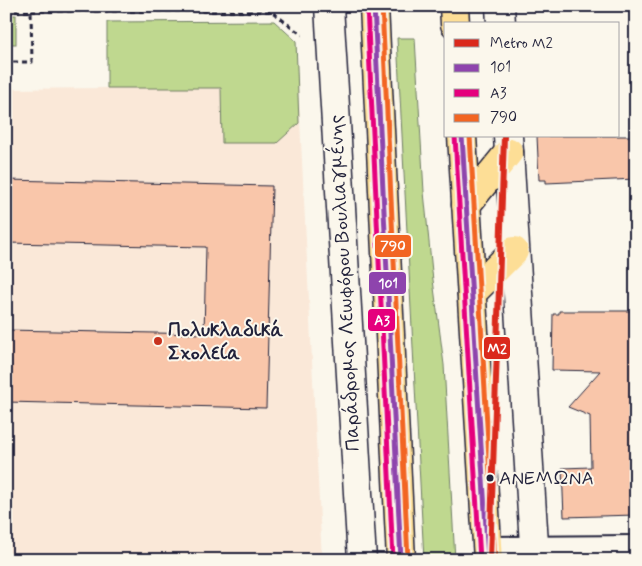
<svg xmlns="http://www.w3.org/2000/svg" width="642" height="566" font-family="Mynerve,sans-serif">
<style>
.built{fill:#fae8d8}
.green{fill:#bfd88f;stroke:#707d65}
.building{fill:#f9c6aa;stroke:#22223b}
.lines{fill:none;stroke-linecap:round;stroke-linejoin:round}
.minor-casing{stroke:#22223b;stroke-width:30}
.tertiary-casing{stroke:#22223b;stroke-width:31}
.primary-casing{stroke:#22223b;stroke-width:31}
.path{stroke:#22223b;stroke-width:3;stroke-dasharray:5 4;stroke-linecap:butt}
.minor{stroke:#fbf7ec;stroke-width:26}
.tertiary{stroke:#fbf7ec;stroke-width:28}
.primary{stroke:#fdde96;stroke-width:28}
.bus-1-casing{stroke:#fbf7ec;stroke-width:9}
.bus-2-casing{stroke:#fbf7ec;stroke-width:9}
.bus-3-casing{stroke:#fbf7ec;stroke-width:9}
.bus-1{stroke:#8e44ad;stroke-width:5}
.bus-2{stroke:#e5007d;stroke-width:5}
.bus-3{stroke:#f26522;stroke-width:5}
.metro-1-casing{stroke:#fbf7ec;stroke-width:10}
.metro-1{stroke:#da291c;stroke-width:6}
.poi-dot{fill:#c8321e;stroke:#fbf7ec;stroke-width:2}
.bus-dot{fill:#22223b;stroke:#fbf7ec;stroke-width:2}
.labels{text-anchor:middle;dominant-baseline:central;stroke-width:4;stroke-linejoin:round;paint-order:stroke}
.bus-label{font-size:19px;fill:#22223b;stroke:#fbf7ec;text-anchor:start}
.street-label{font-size:20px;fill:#22223b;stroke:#fbf7ec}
.poi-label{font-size:20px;font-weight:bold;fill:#22223b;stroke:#fbf7ec;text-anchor:start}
.line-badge{stroke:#fbf7ec;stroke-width:2}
.badge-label{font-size:14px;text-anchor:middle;font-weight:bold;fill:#fff}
</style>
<rect width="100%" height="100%" fill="#fbf7ec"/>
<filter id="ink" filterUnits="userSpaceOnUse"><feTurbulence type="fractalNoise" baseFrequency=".02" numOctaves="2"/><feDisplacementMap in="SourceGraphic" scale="10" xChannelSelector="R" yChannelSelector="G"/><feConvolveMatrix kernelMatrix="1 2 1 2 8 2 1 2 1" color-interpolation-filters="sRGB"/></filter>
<g filter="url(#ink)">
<path class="built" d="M107 22 296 41 322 560H6V89L107 88Z"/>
<g class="green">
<rect x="6" y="15" width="10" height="29"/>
<path d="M274 21 296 41 299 123 277 143H222L221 88H107V22Z"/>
<path d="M397 38H415L424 192 432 272 444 365 455 560H424Z"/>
</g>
<g class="building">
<path d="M537 136H636V179L546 183V180H539Z"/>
<path d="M6 180 272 186 266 408 6 402V330L204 334 206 247 6 243Z"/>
<path d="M559 311H636V515L564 517 562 468 591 467 590 416 568 407 600 371 552 370 553 314H559Z"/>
</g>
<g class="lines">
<g class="minor-casing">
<path id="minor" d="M487 550 636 549"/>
</g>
<g class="tertiary-casing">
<g id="tertiary">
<path d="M329 6 362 560"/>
<path d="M500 6 501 24"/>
<path d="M508 136 535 560"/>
</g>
</g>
<g class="primary-casing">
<g id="primary">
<path d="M374 6 401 560"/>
<path d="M454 6 455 24"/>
<path d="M462 136 488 560"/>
<path d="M466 205 509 152"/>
<path d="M472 293 514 251"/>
</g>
</g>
<g class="path">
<path d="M6 11H31L32 62H6"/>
<path d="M31 11H271L302 35"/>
</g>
<use href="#minor" class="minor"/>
<use href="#tertiary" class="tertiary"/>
<use href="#primary" class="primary"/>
<g class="bus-1-casing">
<g id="bus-1">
<path d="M374 6 401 560"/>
<path d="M462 136 488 560"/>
</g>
</g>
<g class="bus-2-casing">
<g id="bus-2">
<path d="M367 6 393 560"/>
<path d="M455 136 480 560"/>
</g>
</g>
<g class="bus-3-casing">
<g id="bus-3">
<path d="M382 6 408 560"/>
<path d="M470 136 495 560"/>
</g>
</g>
<use href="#bus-1" class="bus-1"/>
<use href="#bus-2" class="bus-2"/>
<use href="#bus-3" class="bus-3"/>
<g class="metro-1-casing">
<path id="metro-1" d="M490 560 504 136"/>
</g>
<use href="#metro-1" class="metro-1"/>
</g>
</g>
<circle class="poi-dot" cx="158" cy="341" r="5"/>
<circle class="bus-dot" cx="490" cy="478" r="4.5"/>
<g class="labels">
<g class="bus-label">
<text x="499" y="478">ΑΝΕΜΩΝΑ</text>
</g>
<g class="street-label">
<text transform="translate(345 283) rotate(-93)">Παράδρομος Λεωφόρου Βουλιαγμένης</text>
</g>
<g class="poi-label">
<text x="168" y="330">Πολυκλαδικά<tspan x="168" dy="23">Σχολεία</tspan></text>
</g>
</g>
<g class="line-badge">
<rect x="374" y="234" width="38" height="24" rx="5" fill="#f26522"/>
<rect x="368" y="271" width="39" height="24" rx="5" fill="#8e44ad"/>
<rect x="367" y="308" width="29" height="24" rx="5" fill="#e5007d"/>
<rect x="483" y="336" width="28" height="24" rx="5" fill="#da291c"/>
</g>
<g class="badge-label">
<text x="393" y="250">790</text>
<text x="388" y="288">101</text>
<text x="382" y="325">Α3</text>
<text x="497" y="353">Μ2</text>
</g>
<rect width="642" height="566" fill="none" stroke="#fbf7ec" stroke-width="25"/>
<rect x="12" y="12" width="617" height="541" fill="none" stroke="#22223b" stroke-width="2" filter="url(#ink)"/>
<rect x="444" y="22" width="175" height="115" fill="#fbf7ec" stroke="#a4a2a5"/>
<rect x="454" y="39" width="25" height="8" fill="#da291c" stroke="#a4a2a5"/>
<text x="490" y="48" font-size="15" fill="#22223b">Metro Μ2</text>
<rect x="454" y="64" width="25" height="8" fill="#8e44ad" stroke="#a4a2a5"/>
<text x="490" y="72" font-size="15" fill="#22223b">101</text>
<rect x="454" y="89" width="25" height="8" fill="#e5007d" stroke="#a4a2a5"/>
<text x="490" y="98" font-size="15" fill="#22223b">Α3</text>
<rect x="454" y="114" width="25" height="8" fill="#f26522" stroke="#a4a2a5"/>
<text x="490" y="122" font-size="15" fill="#22223b">790</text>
</svg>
